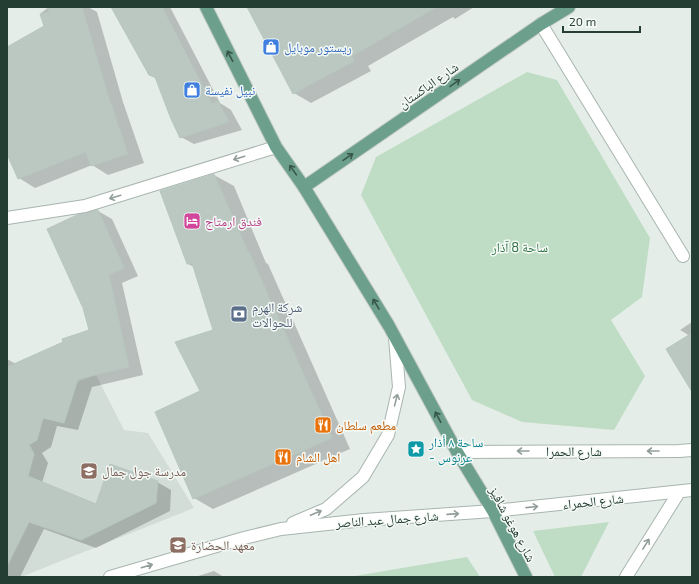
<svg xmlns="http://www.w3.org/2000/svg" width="699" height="584" font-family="'Exo 2','Noto Naskh Arabic',sans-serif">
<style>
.built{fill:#d3ddd7}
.green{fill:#bfddc4}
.shadow{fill:#0003}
.building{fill:#bac8c1;stroke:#b7c7bf}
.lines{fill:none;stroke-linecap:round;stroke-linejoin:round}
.minor-casing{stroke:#a8b5af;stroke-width:14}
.major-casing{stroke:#c2c9c6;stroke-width:14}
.minor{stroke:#fff;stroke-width:12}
.major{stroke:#6ca08d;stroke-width:12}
.oneway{stroke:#37564a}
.oneway2{stroke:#929e9a}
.labels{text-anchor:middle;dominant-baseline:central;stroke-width:3;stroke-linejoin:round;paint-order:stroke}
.shop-label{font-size:13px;fill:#366cbe;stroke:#f5faf7;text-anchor:start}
.street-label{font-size:13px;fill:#253e34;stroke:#f5faf7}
.hotel-label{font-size:13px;fill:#b23c85;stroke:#f5faf7;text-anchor:start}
.park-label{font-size:13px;fill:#317343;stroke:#f5faf7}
.service-label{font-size:13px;fill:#4e5e75;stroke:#f5faf7;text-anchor:start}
.food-label{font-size:13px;fill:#c56008;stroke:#f5faf7;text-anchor:start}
.culture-label{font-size:13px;fill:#0d838f;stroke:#f5faf7;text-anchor:start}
.education-label{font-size:13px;fill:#785e54;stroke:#f5faf7;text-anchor:start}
</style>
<rect width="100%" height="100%" fill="#e5ede9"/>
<path class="built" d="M96 375 124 430 148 433 194 508 21 577H7V407Z"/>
<g class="green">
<path d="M527 72 557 80 650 238 642 297 611 320 645 376 614 430 522 422 472 400 361 195 376 157Z"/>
<path d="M609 522 581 577H555L533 531Z"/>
<path d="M467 557 480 577H349Z"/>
</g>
<g class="shadow">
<path d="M49 7H88L97 12 123 102 144 163 108 175 92 165 35 188 19 178 7 152V49L45 27 41 13Z"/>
<path d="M112 7H170L220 103 231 110 242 130 194 144 181 137 157 79 149 75Z"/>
<path d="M248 7H474L455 19 453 17 368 66 371 71 311 103 294 93Z"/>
<path d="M214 175 234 186 266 263 268 264 350 449 213 509 194 498 201 391 214 330 194 267 188 264Z"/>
<path d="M98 211 112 219 138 276 122 283 143 375 92 387 78 430 57 426 51 447 42 453 48 463 42 483 97 506 157 482 171 490 170 511 96 548 44 529 20 577H7V359L16 364 90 330Z"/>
<path d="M692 322V390L690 336 680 330Z"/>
<path d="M214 571 224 577H195Z"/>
</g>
<g class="building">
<path d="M48 7H82L107 92 128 154 91 166 86 152 18 179 7 154V47L44 26 40 14 49 12Z"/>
<path d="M111 7H162L212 104 218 101 229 122 180 138 171 119 155 77 149 75Z"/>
<path d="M247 7H437L352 56 354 61 293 94Z"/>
<path d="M214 174 248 252H249L332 438 193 499 155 412 200 391 175 342 213 330 192 263 187 264 160 191Z"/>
<path d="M98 210 124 268 109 275 129 367 78 379 64 423 43 418 37 440 29 445 34 454 28 476 96 504 110 464 158 481 156 503 81 540 29 522 7 566V367L63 342 62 339 89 330 83 308 47 229 79 214Z"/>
<path d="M692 333V392L666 349Z"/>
</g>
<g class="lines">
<g class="minor-casing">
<g id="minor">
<path d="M541 24 683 256"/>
<path d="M7 218 85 206 276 147"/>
<path d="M457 452 679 451 692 450"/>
<path d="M293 523 326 509 363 477 388 435 399 387 395 338"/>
<path d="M110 577 244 538 281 529 364 520 493 511 692 490"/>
<path d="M626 577 679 492"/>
</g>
</g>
<g class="major-casing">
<g id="major">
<path d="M206 7 276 147 304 187 389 326 457 452 493 511 526 577"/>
<path d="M304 187 541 24 569 7"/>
</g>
</g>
<use href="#minor" class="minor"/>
<use href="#major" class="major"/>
</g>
<defs><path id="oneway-shaft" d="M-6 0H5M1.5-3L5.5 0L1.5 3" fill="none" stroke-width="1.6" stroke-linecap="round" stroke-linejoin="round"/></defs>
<g class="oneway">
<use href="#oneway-shaft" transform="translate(230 56) rotate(-117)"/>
<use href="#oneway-shaft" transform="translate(455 83) rotate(-35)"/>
<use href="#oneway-shaft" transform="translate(348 157) rotate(-35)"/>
<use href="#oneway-shaft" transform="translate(293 170) rotate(-125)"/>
<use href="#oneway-shaft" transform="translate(376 304) rotate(-121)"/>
<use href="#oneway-shaft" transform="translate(438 417) rotate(-118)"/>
</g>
<g class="oneway2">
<use href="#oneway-shaft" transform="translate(239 158) rotate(163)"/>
<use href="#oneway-shaft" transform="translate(115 197) rotate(163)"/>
<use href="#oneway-shaft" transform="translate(396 400) rotate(-76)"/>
<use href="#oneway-shaft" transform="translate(523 451) rotate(180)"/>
<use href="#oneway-shaft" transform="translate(653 451) rotate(180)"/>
<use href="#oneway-shaft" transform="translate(532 507) rotate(-6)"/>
<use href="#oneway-shaft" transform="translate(316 513) rotate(-23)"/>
<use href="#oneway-shaft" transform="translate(453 514) rotate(-4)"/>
<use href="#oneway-shaft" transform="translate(646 544) rotate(-58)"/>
<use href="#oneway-shaft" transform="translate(147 566) rotate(-16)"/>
</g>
<defs>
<g id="shop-square" transform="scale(0.9)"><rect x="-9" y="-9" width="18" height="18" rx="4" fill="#3f7fe0" stroke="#f5faf7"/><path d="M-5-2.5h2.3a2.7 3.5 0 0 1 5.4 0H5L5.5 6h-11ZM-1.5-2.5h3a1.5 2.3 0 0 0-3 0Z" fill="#fff"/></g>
<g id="hotel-square" transform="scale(0.9)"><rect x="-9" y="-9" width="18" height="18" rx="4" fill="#d1479c" stroke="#f5faf7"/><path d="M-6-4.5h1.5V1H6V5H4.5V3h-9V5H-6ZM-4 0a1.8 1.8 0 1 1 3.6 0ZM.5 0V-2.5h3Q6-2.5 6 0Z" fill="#fff"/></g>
<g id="bank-square" transform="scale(0.9)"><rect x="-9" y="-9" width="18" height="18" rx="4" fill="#5c6f8a" stroke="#f5faf7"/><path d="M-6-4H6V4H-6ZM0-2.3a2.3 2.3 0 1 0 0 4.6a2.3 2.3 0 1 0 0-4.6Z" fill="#fff"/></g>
<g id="restaurant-square" transform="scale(0.9)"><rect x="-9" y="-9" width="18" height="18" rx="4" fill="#e8710a" stroke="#f5faf7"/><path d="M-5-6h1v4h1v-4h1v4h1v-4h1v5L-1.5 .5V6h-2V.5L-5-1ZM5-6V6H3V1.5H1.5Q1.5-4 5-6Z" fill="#fff"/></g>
<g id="sight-square" transform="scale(0.9)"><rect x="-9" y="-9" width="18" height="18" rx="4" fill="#0f9aa8" stroke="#f5faf7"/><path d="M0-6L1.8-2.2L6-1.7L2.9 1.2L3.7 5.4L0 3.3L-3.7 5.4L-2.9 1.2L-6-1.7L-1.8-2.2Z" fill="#fff"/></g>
<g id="school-square" transform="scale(0.9)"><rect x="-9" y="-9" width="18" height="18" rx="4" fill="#8d6e63" stroke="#f5faf7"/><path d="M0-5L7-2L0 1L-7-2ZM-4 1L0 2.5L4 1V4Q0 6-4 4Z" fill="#fff"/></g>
</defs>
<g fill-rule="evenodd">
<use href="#shop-square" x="271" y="47"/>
<use href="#shop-square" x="192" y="90"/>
<use href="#hotel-square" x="192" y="221"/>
<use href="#bank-square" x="239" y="314"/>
<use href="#restaurant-square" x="323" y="425"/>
<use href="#sight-square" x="416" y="449"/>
<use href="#restaurant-square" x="283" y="457"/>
<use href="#school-square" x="89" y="471"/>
<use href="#school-square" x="178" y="545"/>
</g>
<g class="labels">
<g class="shop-label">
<text x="284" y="47">ريستور موبايل</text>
<text x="205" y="90">نبيل نفيسة</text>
</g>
<g class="street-label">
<text transform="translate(428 85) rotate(-35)">شارع الباكستان</text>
<text x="574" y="451">شارع الحمرا</text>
<text transform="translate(593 501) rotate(-6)">شارع الحمراء</text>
<text transform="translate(387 519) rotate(-4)">شارع جمال عبد الناصر</text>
<text transform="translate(513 524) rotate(62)">شارع هوغو شافيز</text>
</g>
<g class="hotel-label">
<text x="205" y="221">فندق ارمتاج</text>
</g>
<g class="park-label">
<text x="520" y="247">ساحة 8 آذار</text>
</g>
<g class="service-label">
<text x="252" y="307">شركة الهرم<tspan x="252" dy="15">للحوالات</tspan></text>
</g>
<g class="food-label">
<text x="336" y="425">مطعم سلطان</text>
<text x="296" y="457">اهل الشام</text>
</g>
<g class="culture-label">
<text x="429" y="442">ساحة ٨ أذار<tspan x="429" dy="15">- عرنوس</tspan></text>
</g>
<g class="education-label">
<text x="102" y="471">مدرسة جول جمال</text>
<text x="191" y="545">معهد الحضارة</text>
</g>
</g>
<rect width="699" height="584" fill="none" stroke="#253e34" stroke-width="16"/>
<path d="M563 26v6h77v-6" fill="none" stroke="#253e34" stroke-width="2"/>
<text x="569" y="26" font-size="12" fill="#253e34" stroke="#f5faf7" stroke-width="3" paint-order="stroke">20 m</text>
</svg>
